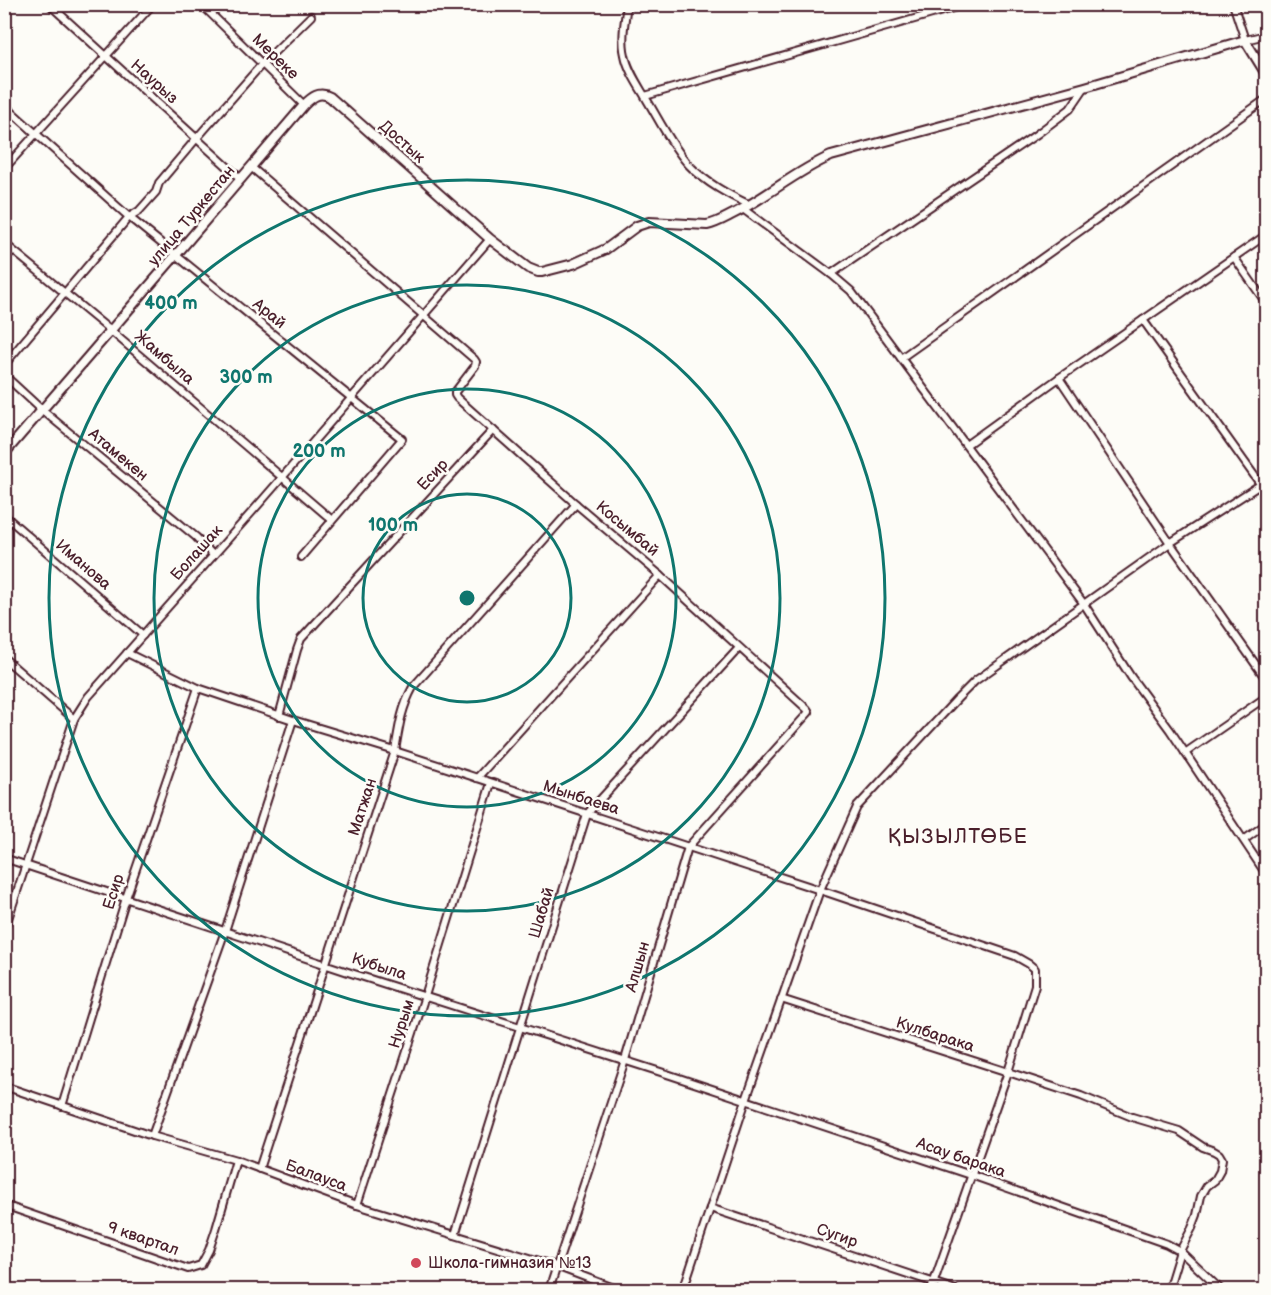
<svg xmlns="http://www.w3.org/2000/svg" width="1271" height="1295" font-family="'Balsamiq Sans',sans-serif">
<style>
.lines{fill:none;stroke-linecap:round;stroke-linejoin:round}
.minor-casing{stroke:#4a1f2b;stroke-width:10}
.tertiary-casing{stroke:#4a1f2b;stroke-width:12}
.minor{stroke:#fdfcf7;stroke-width:6}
.tertiary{stroke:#fdfcf7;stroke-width:8}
.ring{fill:none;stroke:#0f766e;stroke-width:3}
.poi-dot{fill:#d1495b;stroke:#fdfcf7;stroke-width:2}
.labels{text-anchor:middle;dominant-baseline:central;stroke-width:5;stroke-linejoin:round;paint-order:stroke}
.street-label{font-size:16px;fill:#4a1f2b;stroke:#fdfcf7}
.poi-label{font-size:16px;fill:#4a1f2b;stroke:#fdfcf7;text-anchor:start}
.quarter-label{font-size:20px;letter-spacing:1.5px;fill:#4a1f2b;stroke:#fdfcf7}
.centre{fill:#0f766e;stroke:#fdfcf7;stroke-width:3}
.ring-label{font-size:18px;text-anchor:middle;font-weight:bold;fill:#0f766e;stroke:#fdfcf7;stroke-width:5;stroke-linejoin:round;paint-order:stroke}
</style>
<rect width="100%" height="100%" fill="#fdfcf7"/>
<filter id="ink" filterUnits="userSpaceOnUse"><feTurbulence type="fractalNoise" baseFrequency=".0167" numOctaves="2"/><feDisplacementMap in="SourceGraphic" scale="12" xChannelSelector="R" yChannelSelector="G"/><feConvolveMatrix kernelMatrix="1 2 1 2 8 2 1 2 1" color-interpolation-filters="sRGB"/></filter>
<g filter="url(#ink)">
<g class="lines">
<g class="minor-casing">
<g id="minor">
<path d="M49 4 241 179"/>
<path d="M201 4 304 105"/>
<path d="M627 4C625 20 621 39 625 55 628 71 639 86 647 100 659 120 673 148 689 165 706 183 729 195 750 205"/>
<path d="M1233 4 1245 40 1266 35"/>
<path d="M645 96 967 4"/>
<path d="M4 105 129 217 402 439 301 557"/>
<path d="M251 167 474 359 476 362 475 366 455 392V395L457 398 576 504 660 575 807 709 809 712 688 847 625 1060 549 1290"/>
<path d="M4 169 153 4"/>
<path d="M743 209 831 274 1037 134 1070 109 1085 87"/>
<path d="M4 243 111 331 332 520"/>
<path d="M1234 257 1266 303"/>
<path d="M831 274 851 291 1084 604 1131 677 1170 730 1266 874"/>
<path d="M1143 320 1266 492"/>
<path d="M901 358 1266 99"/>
<path d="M4 365 129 217 139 211 156 192 159 183 196 139 262 64 311 16"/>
<path d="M4 375 42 410 196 537 213 555"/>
<path d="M1059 378 1170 543 1266 679"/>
<path d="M966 445 1059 378 1266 235"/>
<path d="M4 515 143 635"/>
<path d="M127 653 198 688 293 720 395 751 820 890 1015 956 1029 964 1035 969V985L1008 1072 931 1290"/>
<path d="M4 658 74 719"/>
<path d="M279 716 297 650 301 639 493 430"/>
<path d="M1185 753 1266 697"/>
<path d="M477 778 660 575"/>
<path d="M1244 840 1266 824"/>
<path d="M4 858 351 973 670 1075 971 1175 1167 1244 1180 1251 1221 1290"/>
<path d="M4 931 74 719 88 697 259 504 490 239"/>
<path d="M781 999 1008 1072 1081 1096 1132 1117 1179 1131 1203 1147 1214 1151 1219 1154 1222 1159 1220 1171 1215 1180 1207 1186 1201 1196 1197 1215 1192 1228 1180 1251 1168 1290"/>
<path d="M4 1086 152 1136 236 1160 357 1205 556 1266 619 1290"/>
<path d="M62 1106 126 898 198 688"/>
<path d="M152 1136 225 931 293 720"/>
<path d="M259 1169 395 751C399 727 401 709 413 687L576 504"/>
<path d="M4 1205 188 1269 201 1265 209 1250 216 1229 236 1160"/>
<path d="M357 1205 425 996 491 783"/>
<path d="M710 1208 956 1290"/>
<path d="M455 1235 587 814 739 648"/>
<path d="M683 1290 746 1100 820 890 857 807 957 699 975 681 1170 543 1266 481"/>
</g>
</g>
<g class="tertiary-casing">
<path id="tertiary" d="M4 454 175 256 304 105C312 97 319 91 330 97L490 239 528 268 538 272H542L573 264 606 249 637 226 649 222 707 225C717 223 725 218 733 214 767 197 796 171 831 156L1085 87 1245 40 1266 74"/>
</g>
<use href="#minor" class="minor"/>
<use href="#tertiary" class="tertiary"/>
</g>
</g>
<g class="ring">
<circle cx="467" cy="598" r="104"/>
<circle cx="467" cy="598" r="209"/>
<circle cx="467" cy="598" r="313"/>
<circle cx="467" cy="598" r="418"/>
</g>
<circle class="poi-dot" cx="416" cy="1263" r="6"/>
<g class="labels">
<g class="street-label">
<text transform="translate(275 57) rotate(44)">Мереке</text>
<text transform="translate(154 82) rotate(42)">Наурыз</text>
<text transform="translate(402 142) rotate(42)">Достык</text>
<text transform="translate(192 216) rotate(-50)">улица Туркестан</text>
<text transform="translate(269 314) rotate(39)">Арай</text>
<text transform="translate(164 358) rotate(41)">Жамбыла</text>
<text transform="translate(118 455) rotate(40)">Атамекен</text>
<text transform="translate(433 475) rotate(-47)">Есир</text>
<text transform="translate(627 529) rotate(40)">Косымбай</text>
<text transform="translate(197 553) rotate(-48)">Болашак</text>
<text transform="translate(83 565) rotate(41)">Иманова</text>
<text transform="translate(581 798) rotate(18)">Мынбаева</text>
<text transform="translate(363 807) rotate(-72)">Матжан</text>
<text transform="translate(114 892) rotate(-72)">Есир</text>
<text transform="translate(542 913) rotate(-73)">Шабай</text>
<text transform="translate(379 967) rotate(18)">Кубыла</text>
<text transform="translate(638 967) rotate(-74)">Алшын</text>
<text transform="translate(402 1024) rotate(-72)">Нурым</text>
<text transform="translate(935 1035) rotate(18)">Кулбарака</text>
<text transform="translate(961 1158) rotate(19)">Асау барака</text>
<text transform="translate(316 1176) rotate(20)">Балауса</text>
<text transform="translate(837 1236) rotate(19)">Сугир</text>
<text transform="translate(143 1239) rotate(19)">9 квартал</text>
</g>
<g class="poi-label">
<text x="428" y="1263">Школа-гимназия №13</text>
</g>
<g class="quarter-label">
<text x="958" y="837">ҚЫЗЫЛТӨБЕ</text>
</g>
</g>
<circle cx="467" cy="598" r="9" class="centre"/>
<g class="ring-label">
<text x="171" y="309">400 m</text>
<text x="246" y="383">300 m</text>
<text x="319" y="457">200 m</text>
<text x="393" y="531">100 m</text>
</g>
<rect width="1271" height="1295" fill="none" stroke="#fdfcf7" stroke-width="24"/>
<rect x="12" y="12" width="1247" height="1271" fill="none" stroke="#4a1f2b" stroke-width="2" filter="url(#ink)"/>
</svg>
